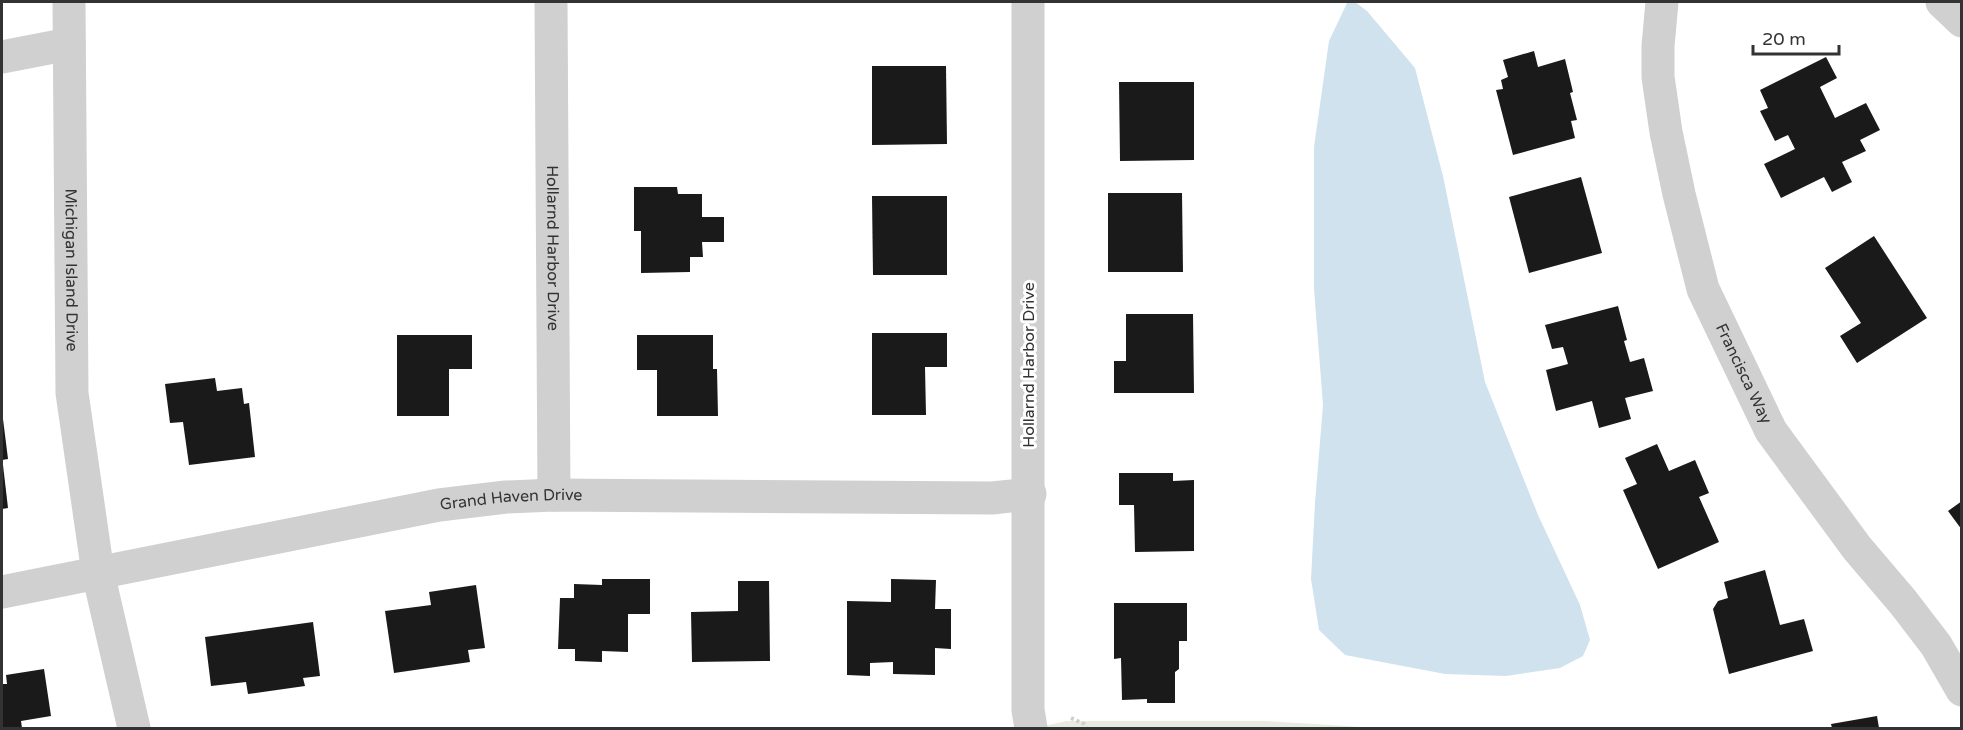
<svg xmlns="http://www.w3.org/2000/svg" width="1963" height="730" font-family="'Varela Round',sans-serif">
<style>
.green{fill:#e6ecdf}
.water{fill:#cfe2ee}
.building{fill:#1a1a1a}
.lines{fill:none;stroke-linecap:round;stroke-linejoin:round}
.path{stroke:#cdcdcd;stroke-width:4;stroke-dasharray:3 3;stroke-linecap:butt}
.minor{stroke:#d0d0d0;stroke-width:33}
.labels{text-anchor:middle;dominant-baseline:central;stroke-width:6;stroke-linejoin:round;paint-order:stroke}
.street-label{font-size:16px;fill:#333;stroke:#fff}
</style>
<rect width="100%" height="100%" fill="#fff"/>
<path class="green" d="M1066 721H1266L1378 728H1036Z"/>
<path class="water" d="M1355 2 1367 11 1415 68 1443 176 1485 382 1538 515 1580 605 1590 640 1583 656 1560 668 1506 676 1445 674 1345 655 1319 630 1311 579 1315 503 1323 405 1314 289V147L1329 41 1347 3Z"/>
<g class="building">
<path d="M1534 51 1538 67 1565 59 1573 92 1570 93 1577 120 1571 121 1575 138 1513 155 1496 90 1503 89 1501 80 1508 77 1503 60Z"/>
<path d="M1826 57 1837 78 1820 87 1835 118 1866 103 1880 130 1860 140 1866 151 1842 162 1852 182 1832 192 1824 177 1781 198 1764 164 1795 149 1788 135 1775 141 1760 111 1768 108 1760 90Z"/>
<path d="M872 66H946L947 144 872 145Z"/>
<path d="M1119 82H1194V160L1120 161Z"/>
<path d="M1581 177 1602 253 1529 273 1509 197Z"/>
<path d="M634 187H677L678 194H702V217H724V242H702L703 257H690V272L641 273V231H634Z"/>
<path d="M1108 193H1182L1183 272H1108Z"/>
<path d="M872 196H947V275H873Z"/>
<path d="M1874 236 1927 318 1857 363 1840 336 1861 323 1825 268Z"/>
<path d="M1618 306 1627 340 1624 341 1630 362 1644 358 1653 391 1625 398 1631 419 1599 428 1592 401 1556 411 1546 370 1568 364 1563 347 1552 349 1545 325Z"/>
<path d="M1126 314H1193L1194 393H1114V361H1126Z"/>
<path d="M872 333H947V367H925L926 415H872Z"/>
<path d="M397 335H472V369H449V416H397Z"/>
<path d="M637 335H713V369H717L718 416H657V370H637Z"/>
<path d="M215 378 217 391 242 388 244 404 249 403 255 457 189 465 183 422 170 423 165 384Z"/>
<path d="M2 419H3L8 459 2 460Z"/>
<path d="M1657 444 1669 471 1695 460 1709 493 1699 497 1719 542 1658 569 1623 490 1637 484 1625 458Z"/>
<path d="M2 465H3L8 508 2 509Z"/>
<path d="M1119 473H1173V481L1194 480V551L1135 552 1134 505H1119Z"/>
<path d="M1962 501V530L1948 511Z"/>
<path d="M1765 570 1780 625 1804 619 1813 651 1729 674 1713 609 1718 601 1728 598 1724 582Z"/>
<path d="M602 579H650V614H628V652L602 651V662L575 661V649H558L560 598H574V584L602 585Z"/>
<path d="M891 579 936 580 935 609H951V649L935 648V675L893 674V662L870 663V676L847 675V601L891 602Z"/>
<path d="M738 581H769L770 661 692 662 691 612 738 611Z"/>
<path d="M476 585 485 648 468 650 470 662 394 673 385 611 431 605 429 592Z"/>
<path d="M1114 603H1187V641H1179V669L1175 672V703H1147V699L1122 700 1121 658 1114 659Z"/>
<path d="M313 622 320 676 303 678 305 686 248 694 246 682 211 686 205 637Z"/>
<path d="M44 669 51 716 21 721 22 728H2V684H7L6 675Z"/>
<path d="M1877 716 1879 728H1832L1831 724Z"/>
</g>
<g class="lines">
<path class="path" d="M1071 718 1084 724 1086 728"/>
<g class="minor">
<path id="s1" d="M69 2 72 393 98 573 134 728"/>
<path id="s2" d="M551 2 554 495"/>
<path d="M1028 2V710L1031 728"/>
<path id="s3" d="M1662 2 1658 46V77L1666 132 1679 194 1703 289 1771 431 1857 548 1903 602 1936 645 1962 690"/>
<path d="M1942 2 1962 21"/>
<path d="M2 57 69 44"/>
<path id="s4" d="M2 592 439 505 506 497 554 495 992 498 1030 494"/>
</g>
</g>
<g class="labels">
<g class="street-label">
<text stroke="none"><textPath href="#s2" startOffset="246">Hollarnd Harbor Drive</textPath></text>
<text stroke="none"><textPath href="#s1" startOffset="268">Michigan Island Drive</textPath></text>
<text transform="translate(1029 365) rotate(-90)">Hollarnd Harbor Drive</text>
<text stroke="none"><textPath href="#s3" startOffset="386">Francisca Way</textPath></text>
<text stroke="none"><textPath href="#s4" startOffset="518">Grand Haven Drive</textPath></text>
</g>
</g>
<rect width="1963" height="730" fill="none" stroke="#333333" stroke-width="6"/>
<path d="M1753 45v9h86v-9" fill="none" stroke="#333333" stroke-width="3"/>
<text x="1762" y="45" font-size="18" fill="#333333" stroke="#ffffff" stroke-width="4.5" paint-order="stroke">20 m</text>
</svg>
